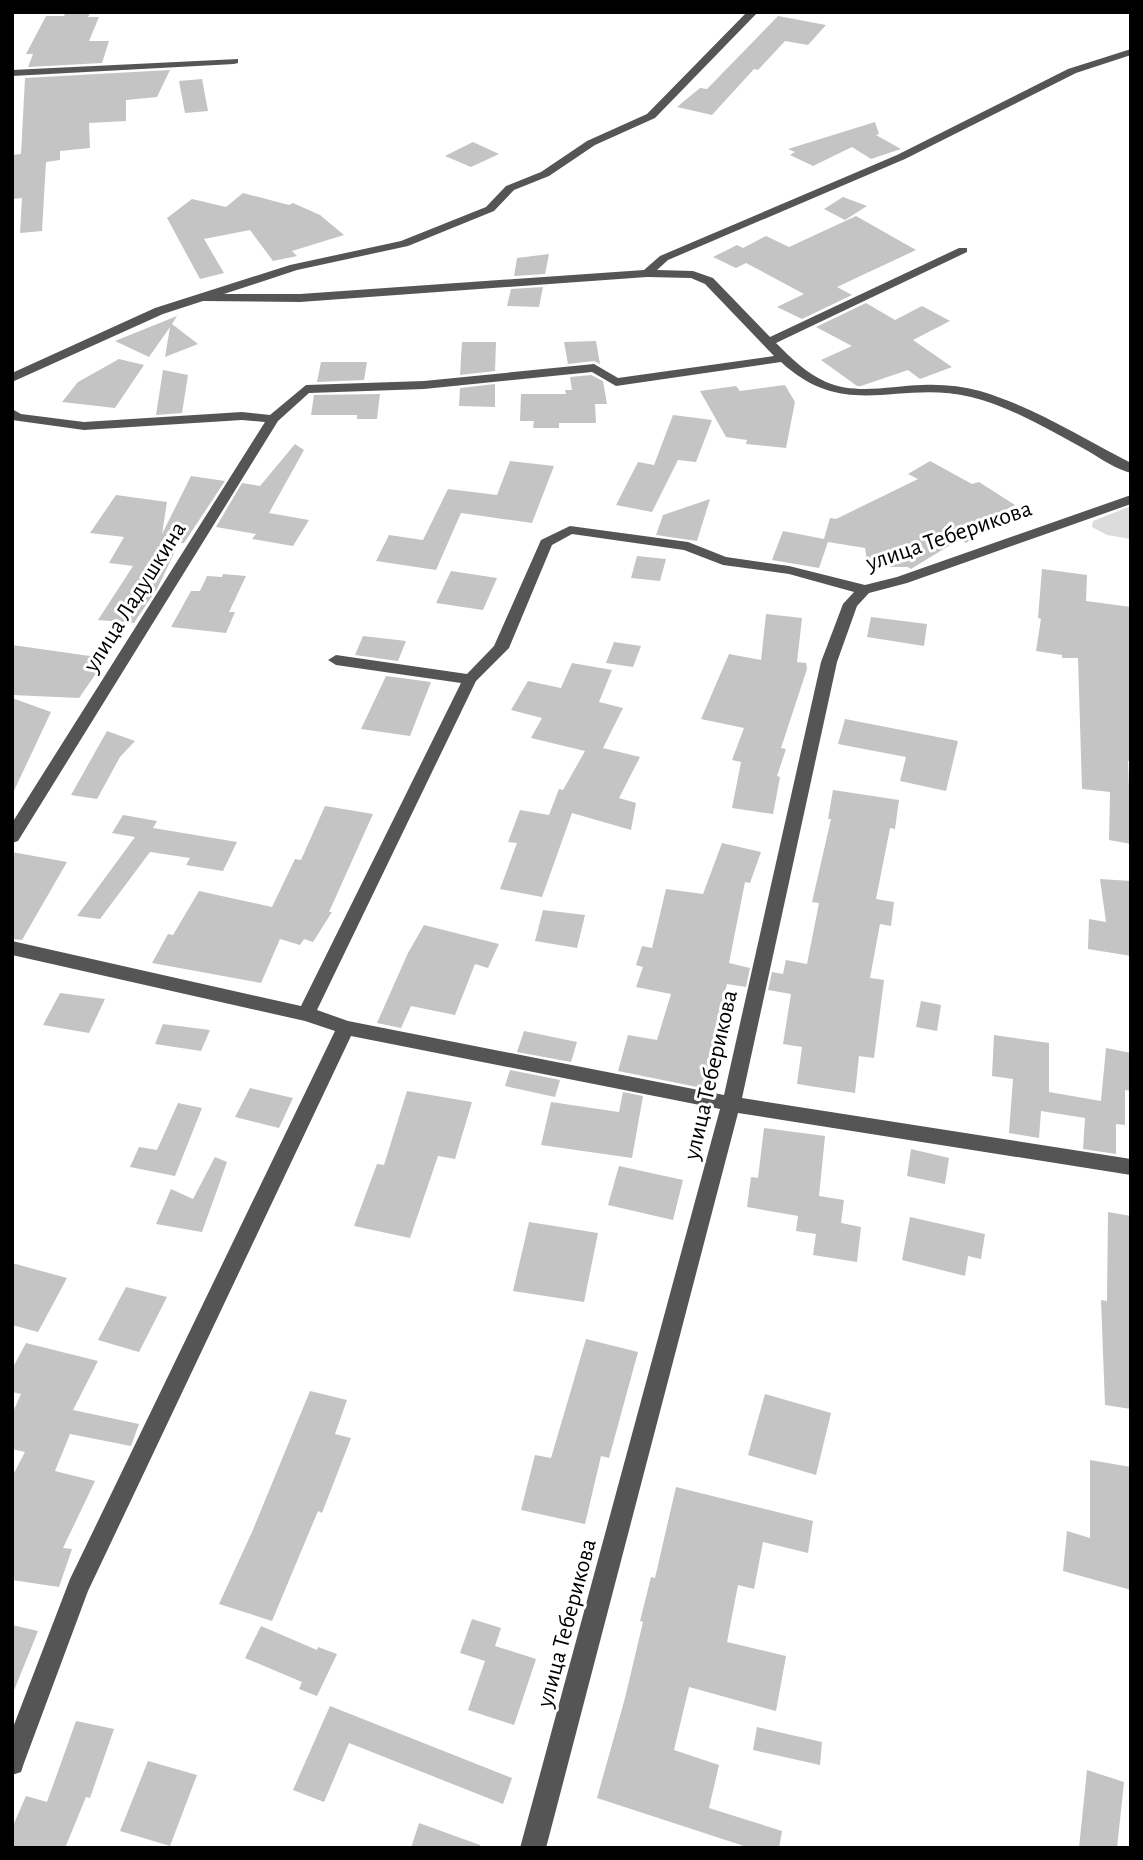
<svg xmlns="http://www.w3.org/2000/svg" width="1143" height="1860" font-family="'Alegreya Sans',sans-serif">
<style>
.green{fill:#dcdcdc}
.building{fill:#c4c4c4}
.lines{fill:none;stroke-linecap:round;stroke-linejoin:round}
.minor{fill:#555;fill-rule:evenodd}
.labels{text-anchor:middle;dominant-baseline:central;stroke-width:6;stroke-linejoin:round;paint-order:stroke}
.street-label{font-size:24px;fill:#000;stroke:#fff}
</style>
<rect width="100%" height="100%" fill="#fff"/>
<path class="green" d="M1131 506V539L1107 535 1092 527 1093 521Z"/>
<g class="building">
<path d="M66 12H91L88 17H99L89 41H109L102 63 28 67 33 54H26L46 16H64Z"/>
<path d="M778 16 826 25 808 45 785 41 758 70 754 69 712 115 677 107 700 88 707 89Z"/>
<path d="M170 70 157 97 126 100V121L89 123 90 148 60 151V160L46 162 42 231 20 233 22 198 12 199V155L21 154 25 78Z"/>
<path d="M202 79 208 111 185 113 179 81Z"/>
<path d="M875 122 879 134 876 135 901 149 871 159 852 147 813 166 790 155 795 152 788 149Z"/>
<path d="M473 142 499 154 471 167 445 156Z"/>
<path d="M243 193 289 205 293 203 320 215 344 235 292 251 297 256 273 261 250 230 204 239 224 273 200 279 167 218 192 199 226 207Z"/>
<path d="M843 197 867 206 845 220 824 209Z"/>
<path d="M856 216 916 250 837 287 852 295 802 319 777 307 804 294 746 263 736 268 713 257 737 245 743 248 766 236 789 247Z"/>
<path d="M549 254 545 274 514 276 517 258Z"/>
<path d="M543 287 539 307 507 306 511 289Z"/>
<path d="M866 303 895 320 922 306 950 321 913 340 952 367 920 379 908 370 861 386H857L821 360 852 346 816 327Z"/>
<path d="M177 316 172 324 198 344 165 357 170 327 149 357 115 341Z"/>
<path d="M596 341 600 364 594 361 568 364 564 342Z"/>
<path d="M462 342H496L495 371 460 375Z"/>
<path d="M119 359 144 365 115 408 62 402 78 382Z"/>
<path d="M321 362H367L364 380 317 382Z"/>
<path d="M163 370 188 375 182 413 156 415Z"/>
<path d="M591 375 603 381 607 404H595L596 423H559V428H533L534 421H520L521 394H566L565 390H572L570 377Z"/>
<path d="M495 384V407L459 406 460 388Z"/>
<path d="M785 385 795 402 786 448 746 444 747 440 726 437 700 391 736 386 740 391Z"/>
<path d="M380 394 377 419H357V415H311L314 395Z"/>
<path d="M673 415 712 420 696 462 678 460 652 512 616 505 638 462 654 465Z"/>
<path d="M295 444 304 450 269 513 309 520 293 546 252 539 256 534 216 527 242 483 260 486Z"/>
<path d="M510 461 554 466 532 523 461 513 436 570 376 561 389 535 423 540 448 489 497 495Z"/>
<path d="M930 461 972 484 979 482 1015 505 975 525 985 531 966 543 960 539 911 569 908 567H868L865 548 828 542 819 568 772 560 783 531 824 539 830 518 836 519 918 479 908 474Z"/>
<path d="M191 476 225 481 184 543 175 542 179 543 158 587 134 623 98 620 133 566 109 563 124 537 90 533 116 495 167 502 162 534Z"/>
<path d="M710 499 697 541 656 535 663 515Z"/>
<path d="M637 556 666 559 660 581 631 578Z"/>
<path d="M1042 569 1087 575 1086 601 1131 607V761H1128L1131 844 1109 840 1110 792 1082 789 1078 658H1062V655L1036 651 1041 619 1038 618Z"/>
<path d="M451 571 497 578 483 610 436 603Z"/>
<path d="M223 574 246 576 229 612H235L226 633 171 627 191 591H200L207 576 222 577Z"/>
<path d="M766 614 802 618 797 662 806 663 807 669 781 748 786 749 777 776 780 777 773 814 732 808 741 762 732 760 744 728 701 719 729 654 761 660Z"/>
<path d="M871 617 927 624 924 646 867 637Z"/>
<path d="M363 636 406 641 398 661 355 655Z"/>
<path d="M614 642 641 646 633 667 606 663Z"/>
<path d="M12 645 104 658 102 661 104 662 79 698 12 695Z"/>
<path d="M572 663 612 670 599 702 623 708 603 748 640 757 619 798 636 803 631 830 572 813 542 897 500 889 517 843 508 842 520 810 549 815 559 789 563 790 585 751 531 738 542 718 511 710 528 681 561 688Z"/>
<path d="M386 676 431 682 410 736 361 729Z"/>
<path d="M12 698 51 712 12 795Z"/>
<path d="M845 719 958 741 946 791 900 781 906 757 838 744Z"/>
<path d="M107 731 135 741 120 757 97 799 71 795Z"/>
<path d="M833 790 899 800 895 829 890 828 876 899 894 902 891 926 880 924 870 978 884 980 874 1058 859 1056 855 1093 797 1084 802 1047 783 1044 791 994 768 990 772 972 783 974 786 960 807 964 819 903 812 902 831 819H828Z"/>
<path d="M325 806 373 814 329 912H332L313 942 304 939 300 945 280 939 261 983 152 963 168 934 173 935 199 891 272 907 295 859 301 860Z"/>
<path d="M123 815 157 821 153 828 237 842 223 871 186 865 190 858 150 852 100 919 77 916 135 837 112 833Z"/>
<path d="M722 843 761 852 750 883 745 882 729 963 750 968 746 987 727 984 714 1033 725 1034 712 1090 618 1071 628 1035 657 1040 671 994 636 987 643 967 636 965 642 946 652 948 666 889 703 894Z"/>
<path d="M12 852 67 862 22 940 12 939Z"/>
<path d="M1100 879 1131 881V956L1088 949 1089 919 1106 922Z"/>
<path d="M543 910 585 915 577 948 535 941Z"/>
<path d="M424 925 499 944 488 968 475 964 455 1015 411 1006 401 1028 377 1023 408 953Z"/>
<path d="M60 993 105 999 89 1033 43 1025Z"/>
<path d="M921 1001 941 1005 937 1031 916 1027Z"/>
<path d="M163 1024 210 1030 201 1051 155 1044Z"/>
<path d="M524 1031 577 1042 571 1062 517 1052Z"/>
<path d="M994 1035 1049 1043V1092L1101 1101 1106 1048 1131 1053V1091L1125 1090V1125L1116 1124V1154L1083 1149 1085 1118 1041 1111 1039 1138 1009 1133 1013 1079 992 1076Z"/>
<path d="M510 1070 560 1080 555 1097 505 1086Z"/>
<path d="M250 1088 293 1098 279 1128 235 1117Z"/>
<path d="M407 1091 472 1102 455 1159 438 1156 410 1238 354 1226 377 1164 384 1165Z"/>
<path d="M623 1092 643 1096 632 1158 541 1145 551 1102 619 1112Z"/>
<path d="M178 1103 202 1108 175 1176 130 1167 139 1147 157 1150Z"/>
<path d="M764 1128 825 1136 819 1196 844 1200 841 1223 861 1227 857 1262 813 1255 816 1234 796 1231 798 1216 747 1207 751 1177 758 1178Z"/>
<path d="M911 1149 949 1158 945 1184 907 1176Z"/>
<path d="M215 1157 227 1162 202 1232 156 1224 171 1189 193 1199Z"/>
<path d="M619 1166 683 1180 673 1220 608 1205Z"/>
<path d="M1108 1212 1131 1216V1409L1105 1405 1101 1300 1107 1301Z"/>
<path d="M910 1217 985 1234 981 1259 968 1256 965 1276 902 1260Z"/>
<path d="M529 1222 598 1233 584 1302 513 1291Z"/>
<path d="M12 1263 67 1278 38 1332 12 1325Z"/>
<path d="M126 1287 167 1297 139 1352 98 1340Z"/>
<path d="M586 1339 638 1352 609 1458 601 1456 585 1524 521 1510 535 1455 551 1458Z"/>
<path d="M26 1343 98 1361 73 1410 139 1424 131 1446 70 1434 55 1471 95 1481 63 1548 72 1549 59 1587 12 1580V1477L25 1452 12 1449V1414L21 1394 12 1392V1369Z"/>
<path d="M310 1391 347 1400 335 1434 351 1438 322 1513 318 1511 272 1621 219 1604 252 1532Z"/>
<path d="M765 1394 831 1413 816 1475 748 1455Z"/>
<path d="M1090 1460 1131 1467V1590L1063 1571 1067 1531 1090 1538Z"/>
<path d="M676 1487 813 1521 808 1553 763 1542 754 1589 738 1585 727 1642 786 1656 776 1711 689 1687 674 1750 719 1765 709 1808 782 1831 779 1848H750L597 1798 625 1698 643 1622 640 1621 651 1577 655 1578Z"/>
<path d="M472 1619 501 1628 495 1646 536 1659 514 1725 468 1710 485 1661 460 1653Z"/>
<path d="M12 1625 38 1631 13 1693H12Z"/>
<path d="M261 1626 317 1650 318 1647 337 1654 317 1696 299 1689 302 1682 245 1658Z"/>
<path d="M330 1706 512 1778 503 1804 349 1743 324 1802 293 1790Z"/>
<path d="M76 1721 114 1729 90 1798 86 1797 65 1848H12V1828L26 1796 47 1802Z"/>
<path d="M757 1727 822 1742 820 1765 753 1750Z"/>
<path d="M148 1761 197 1775 170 1846 120 1831Z"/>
<path d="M1087 1770 1124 1782 1117 1848H1079Z"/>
<path d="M419 1823 480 1845 479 1848H411Z"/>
</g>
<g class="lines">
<g class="minor">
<path d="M747 12H758L655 118 595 145 549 176 514 190 494 211 408 246 297 270 224 294H300L644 270 660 256 897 155 1068 69 1131 49V55L1076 73 905 159 668 260 657 270 693 271 713 278 770 337 959 248H967V252L776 343C791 358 806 373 826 382 855 395 891 386 922 385 942 384 961 386 980 391 1034 407 1082 438 1131 463V473C1116 469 1101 459 1088 451 1051 431 1012 407 971 397 898 379 846 422 781 362L616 386 592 372 424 389 309 393 278 421 18 841 12 843V823L265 422 242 420 84 430 12 420V409L21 414 84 422 242 412 270 415 306 385 424 381 594 364 618 378 774 356 705 284 691 278 647 277 300 302 203 301 163 314 12 382V373L155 308 290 265 401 241 486 207 506 186 541 172 587 141 647 114Z"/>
<path d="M238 59V63L234 64 12 76V70Z"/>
<path d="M1131 495V504L907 583 869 593 857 606 837 662 742 1098 1131 1159V1175L738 1113 546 1848H520L720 1109 351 1036 88 1591 24 1763 21 1772 12 1775V1730L70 1579 335 1031 305 1021 12 955V941L301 1006 461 683 336 665 328 660 336 655 467 674 494 646 541 540 570 526 688 542 726 557 789 566 865 585 897 577ZM572 534 684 550 723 565 789 574 854 592 843 604 821 662 724 1095 348 1021 317 1010 476 681 509 648 552 545Z"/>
</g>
</g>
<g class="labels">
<g class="street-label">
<text transform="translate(949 536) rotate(-19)">улица Теберикова</text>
<text transform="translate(135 597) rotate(-58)">улица Ладушкина</text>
<text transform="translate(711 1075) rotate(-77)">улица Теберикова</text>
<text transform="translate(567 1623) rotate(-75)">улица Теберикова</text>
</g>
</g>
<rect width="1143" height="1860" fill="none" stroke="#000000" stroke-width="28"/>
</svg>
